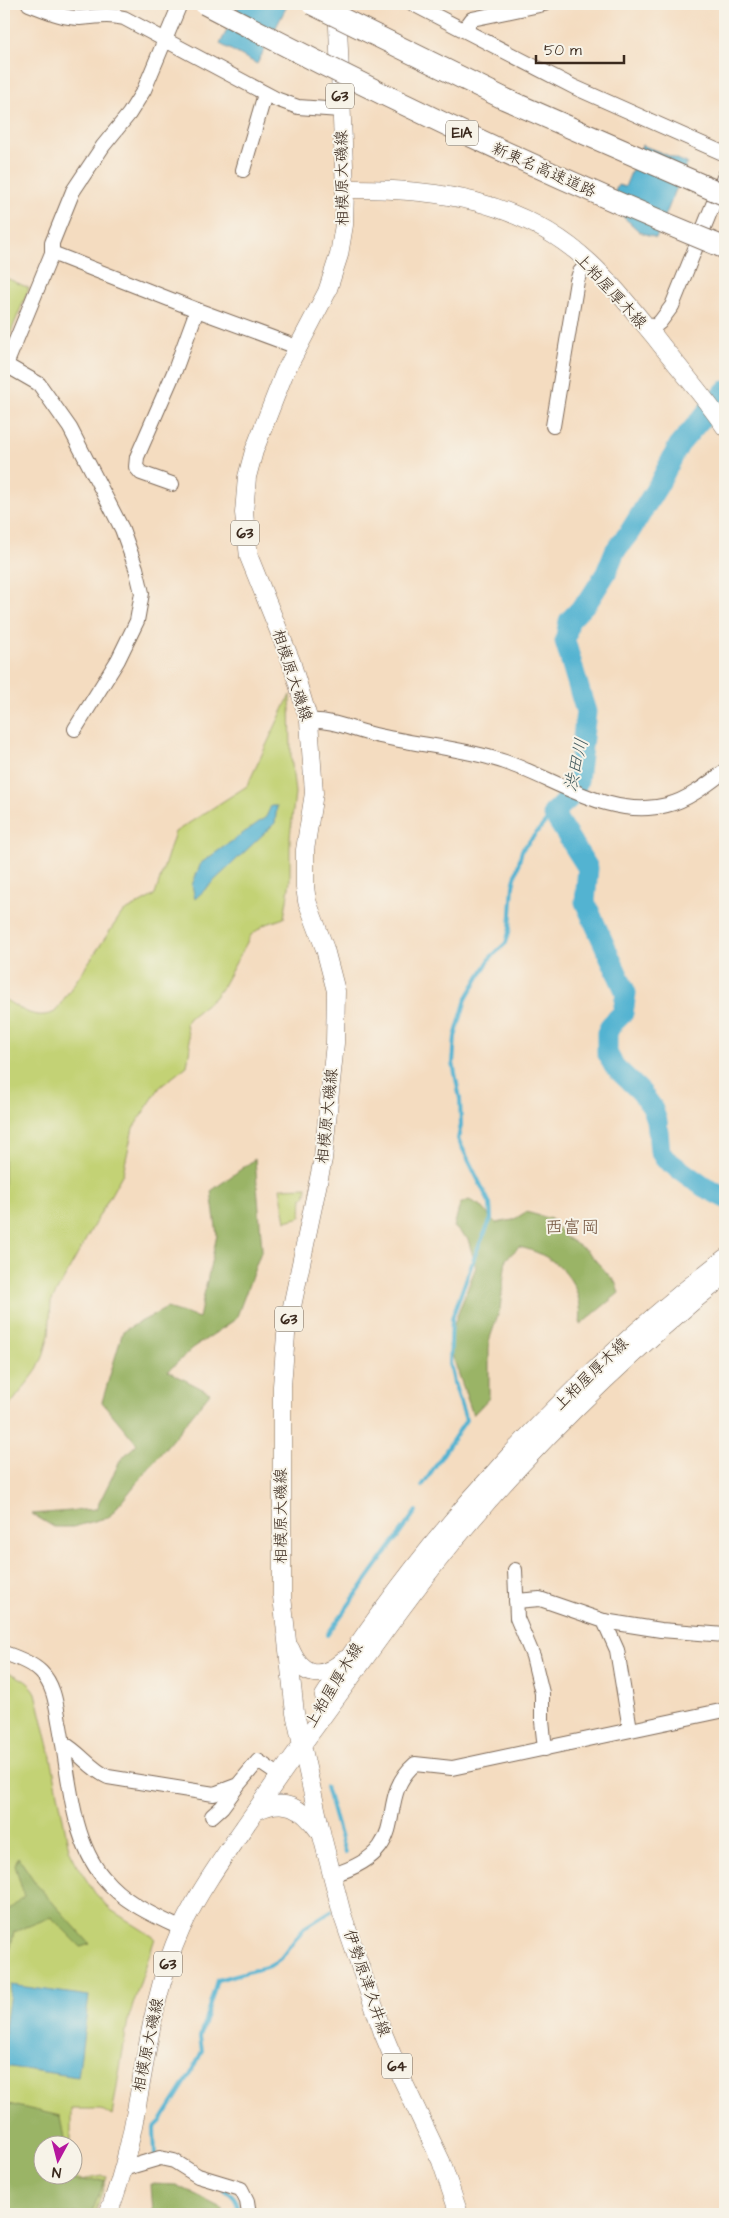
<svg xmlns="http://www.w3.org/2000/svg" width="729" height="2218" font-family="'Architects Daughter','Klee One',sans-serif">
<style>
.green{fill:#c3d275;stroke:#7f7e4a}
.forest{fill:#9ab466;stroke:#6a6f42}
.water{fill:#52b3d1;stroke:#466e78}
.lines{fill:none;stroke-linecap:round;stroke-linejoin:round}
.stream{stroke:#52b3d1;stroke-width:4}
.river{stroke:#52b3d1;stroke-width:21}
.minor-casing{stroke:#7c6857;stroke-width:16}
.major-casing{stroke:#7c6857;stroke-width:19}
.minor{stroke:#fff;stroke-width:14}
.major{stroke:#fff;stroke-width:18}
.highway-bridge-casing{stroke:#7c6857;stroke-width:23;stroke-linecap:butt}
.highway-bridge{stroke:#fff;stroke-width:21}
.labels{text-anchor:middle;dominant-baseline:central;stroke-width:4;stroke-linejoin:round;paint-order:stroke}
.shield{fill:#f7f3e8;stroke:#73665b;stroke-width:1}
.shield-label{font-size:15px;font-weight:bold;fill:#3b2a1e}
.street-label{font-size:16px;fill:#3b2a1e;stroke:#f7f3e8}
.water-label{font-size:18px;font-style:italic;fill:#435a5d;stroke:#f7f3e8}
.neighbourhood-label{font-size:18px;fill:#71513b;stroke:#f7f3e8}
</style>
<rect width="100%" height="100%" fill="#f7f3e8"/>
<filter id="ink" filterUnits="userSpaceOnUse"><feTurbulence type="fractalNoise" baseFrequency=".02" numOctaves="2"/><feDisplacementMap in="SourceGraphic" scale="10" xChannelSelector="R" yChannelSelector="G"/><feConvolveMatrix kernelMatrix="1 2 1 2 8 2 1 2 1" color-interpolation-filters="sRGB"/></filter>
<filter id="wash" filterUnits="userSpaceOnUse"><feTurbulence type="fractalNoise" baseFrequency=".0096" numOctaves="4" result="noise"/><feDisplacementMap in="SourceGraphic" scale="20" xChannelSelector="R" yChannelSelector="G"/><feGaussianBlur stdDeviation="1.12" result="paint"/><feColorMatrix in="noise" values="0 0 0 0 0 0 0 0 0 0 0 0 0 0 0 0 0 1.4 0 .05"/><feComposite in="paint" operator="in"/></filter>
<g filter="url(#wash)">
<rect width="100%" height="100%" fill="#f4dcc0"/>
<g class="green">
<path d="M4 277 29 288 4 349Z"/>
<path d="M290 695 291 756 295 793 290 837V881L284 918 264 925 251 935 223 986 214 998 189 1018 186 1023 190 1047 187 1066 160 1087 133 1128 123 1173 51 1302 49 1335 43 1357 35 1373 4 1413V999C21 1009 35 1021 55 1012L122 913 155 895 175 832 247 786Z"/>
<path d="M307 1187 305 1197H302L301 1217 286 1221 280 1188Z"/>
<path d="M4 1671C16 1675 30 1681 36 1693L49 1747 69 1849 78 1867 95 1893 111 1910 155 1938 128 2020 112 2116 101 2109H71V2145L42 2146V2176L73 2175 81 2180 102 2176 107 2177 95 2214H4Z"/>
</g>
<g class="forest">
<path d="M255 1159 262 1249 236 1319 193 1348 168 1371 210 1393 109 1517 73 1527H54L32 1514 96 1509 121 1459 137 1444 102 1402 123 1331 167 1308 199 1318 217 1235 211 1191Z"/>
<path d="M469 1200 481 1206 496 1223 513 1220 526 1212 551 1219 564 1236 587 1251 616 1283 619 1293 580 1325C585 1284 558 1255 519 1247L506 1259 500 1309 489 1341V1398L473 1415 449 1346 454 1324 476 1267 468 1239 454 1227 460 1204Z"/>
<path d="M18 1857 37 1885 90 1944 81 1947 51 1917 14 1932 4 1977V1915L24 1896 15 1865Z"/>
<path d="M4 2103 60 2116 65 2145 42 2146V2176H71V2179L77 2181 105 2180 91 2214H4Z"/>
<path d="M151 2184 176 2185 223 2209 222 2214H153Z"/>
</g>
<g class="water">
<path d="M240 4H288L257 64 220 44Z"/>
<path d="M642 145 687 163 656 238 640 232 609 204 618 185 625 187Z"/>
<path d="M271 806H277L275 823 195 899 192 885 201 863 266 817Z"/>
<path d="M11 1985 89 1996 78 2077 4 2066V2036Z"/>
</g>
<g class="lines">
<g class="stream">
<path d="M422 1486 466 1420 454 1383 450 1363 452 1318 477 1250 491 1219 490 1204 458 1139 461 1125 460 1099 453 1063 455 1037 466 999 476 982 491 957 506 943 510 928 513 886 522 850 553 813"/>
<path d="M327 1635 416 1511"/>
<path d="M326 1787 345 1853"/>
<path d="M155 2156 154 2128 161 2121 192 2072 202 2051 200 2037 217 1980 270 1966 281 1958 304 1928 331 1911"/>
<path d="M225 2190C235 2196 240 2203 238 2214"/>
</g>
<path class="river" d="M725 391 679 445 659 484 629 533 615 551 606 573 589 600 569 621 565 641 586 712 578 780 573 795 553 813 588 868 585 902 626 993 623 1013 611 1025 607 1033V1053L614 1066 641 1092 652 1107 657 1121 660 1151 665 1159 704 1187 725 1198"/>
</g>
</g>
<g filter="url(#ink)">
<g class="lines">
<g class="minor-casing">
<g id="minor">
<path d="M29 4C45 10 62 18 80 18 96 17 107 14 124 18L276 99 298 107 340 110"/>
<path d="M413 4 574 87 725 154"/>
<path d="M464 30 472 19 544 4"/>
<path d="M243 170 265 94"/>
<path d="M52 253V243L73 191 103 146 129 114 144 90 180 4"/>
<path d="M649 331 660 322 672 306 725 175"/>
<path d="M4 358 8 360 52 253 197 310 297 347"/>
<path d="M6 365 39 384 70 428 122 529 136 568 142 593 137 621 118 660 75 729"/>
<path d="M553 426 577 281 580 272 589 263"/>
<path d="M172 484 141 473 136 467 137 457 175 370 197 310"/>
<path d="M309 721C331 719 353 730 375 735 417 745 463 748 505 762 556 779 610 820 667 805 688 800 708 784 725 771"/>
<path d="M515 1570 517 1618 533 1656 542 1693V1721L545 1749"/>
<path d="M516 1601 540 1599 604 1621 617 1650 630 1729"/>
<path d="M604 1621 661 1630 725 1635"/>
<path d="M4 1653C16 1657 32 1663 41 1672 54 1685 56 1704 59 1721 69 1770 70 1838 103 1877 124 1903 153 1915 182 1929"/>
<path d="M63 1743C81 1753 90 1769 108 1777L214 1794 238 1785 258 1761 280 1776"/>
<path d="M212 1816 222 1807 236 1788"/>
<path d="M332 1875C419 1849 371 1802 415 1764L452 1768 725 1710"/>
<path d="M123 2169 160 2158 174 2161 198 2176 241 2189 247 2201 249 2214"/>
</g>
</g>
<g class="major-casing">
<g id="major">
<path d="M337 4 345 189 344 225 339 255 327 292 284 374 254 451 247 477 244 513 249 557 291 661 309 721 314 793 305 850V887L307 901 325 949 336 991 335 1043 323 1159 286 1335 282 1386V1596L295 1713 322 1836 342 1914 383 2033 403 2081 441 2161 459 2214"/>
<path d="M345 189C435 188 521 199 590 263 614 285 634 312 655 337 678 367 704 396 725 427"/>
<path d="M290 1648C302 1677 320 1681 344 1660"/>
<path d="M324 1696C430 1528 569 1380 725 1258"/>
<path d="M256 1811C285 1796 302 1808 319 1831"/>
<path d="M108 2214C145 2123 140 2020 181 1929 198 1893 222 1859 245 1826 268 1793 291 1759 315 1727 361 1665 404 1601 453 1542 535 1443 626 1355 725 1275"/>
</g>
</g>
<use href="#minor" class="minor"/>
<use href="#major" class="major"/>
<g class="highway-bridge-casing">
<g id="highway-bridge">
<path d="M205 4C375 93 547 175 725 248"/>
<path d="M312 4 505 99 725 195"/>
</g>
</g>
<use href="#highway-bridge" class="highway-bridge"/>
</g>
</g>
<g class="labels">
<g class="shield">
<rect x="326" y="83.5" width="28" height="25" rx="4"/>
<rect x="446" y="120.5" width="32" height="25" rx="4"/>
<rect x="231" y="520.5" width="28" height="25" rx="4"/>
<rect x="275" y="1306.5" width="28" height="25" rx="4"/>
<rect x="154" y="1951.5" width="28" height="25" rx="4"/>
<rect x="382" y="2053.5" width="30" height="25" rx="4"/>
</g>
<g class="shield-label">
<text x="340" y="96">63</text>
<text x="462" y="133">E1A</text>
<text x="245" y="533">63</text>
<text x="289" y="1319">63</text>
<text x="168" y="1964">63</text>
<text x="397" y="2066">64</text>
</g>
<g class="street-label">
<text transform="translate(544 170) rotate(24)">新東名高速道路</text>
<text transform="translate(342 178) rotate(-91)">相模原大磯線</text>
<text transform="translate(611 291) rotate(47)">上粕屋厚木線</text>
<text transform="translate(292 675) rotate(72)">相模原大磯線</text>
<text transform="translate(327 1116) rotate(-84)">相模原大磯線</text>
<text transform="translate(591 1374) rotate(-44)">上粕屋厚木線</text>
<text transform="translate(281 1516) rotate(-90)">相模原大磯線</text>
<text transform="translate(334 1685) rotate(-59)">上粕屋厚木線</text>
<text transform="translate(367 1983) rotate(71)">伊勢原津久井線</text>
<text transform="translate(148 2045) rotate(-78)">相模原大磯線</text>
</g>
<g class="water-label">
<text transform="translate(576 765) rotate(-77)">渋田川</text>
</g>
<g class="neighbourhood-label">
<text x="572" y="1227">西富岡</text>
</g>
</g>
<rect width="729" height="2218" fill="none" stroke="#f7f3e8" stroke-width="20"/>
<g transform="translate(58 2160) rotate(187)"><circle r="24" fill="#f7f3e8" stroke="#aca397"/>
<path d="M0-4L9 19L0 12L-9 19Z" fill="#b5179e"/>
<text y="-8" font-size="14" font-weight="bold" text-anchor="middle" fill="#3b2a1e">N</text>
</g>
<path d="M536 55v8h88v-8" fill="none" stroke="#3b2a1e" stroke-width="2.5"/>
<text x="544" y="55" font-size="15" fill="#3b2a1e" stroke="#f7f3e8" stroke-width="4" paint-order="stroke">50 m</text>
</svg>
